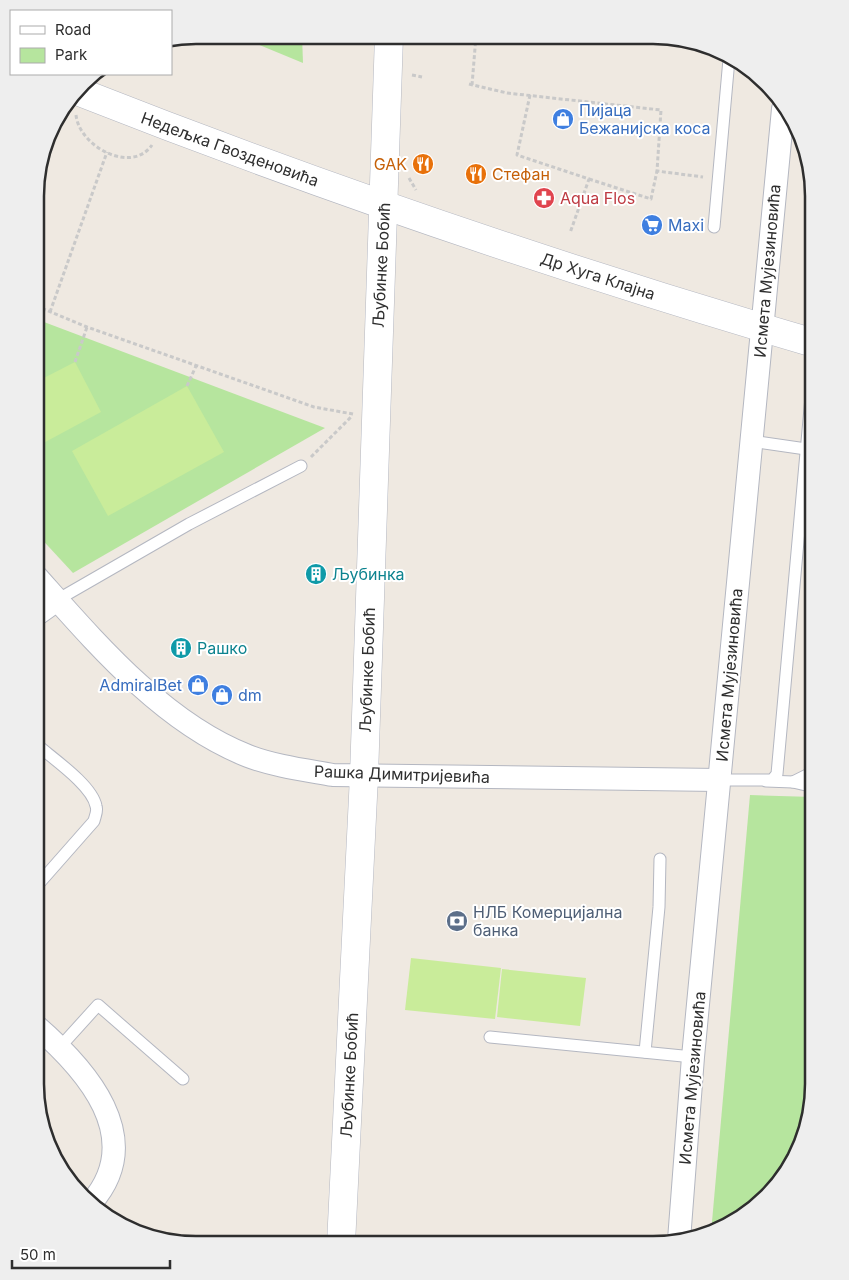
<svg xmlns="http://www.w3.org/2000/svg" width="849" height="1280" font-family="Inter,sans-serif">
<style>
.green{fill:#b6e59e}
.pitch{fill:#c9ec9a}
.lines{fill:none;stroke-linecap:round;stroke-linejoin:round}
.lane-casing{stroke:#b4b7c1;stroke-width:13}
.street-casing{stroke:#b4b7c1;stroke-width:24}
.secondary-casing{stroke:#b4b7c1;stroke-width:29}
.path{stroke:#c9c9c9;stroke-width:3;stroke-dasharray:4 2.5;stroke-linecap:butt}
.lane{stroke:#fff;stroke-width:11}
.street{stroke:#fff;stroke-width:22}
.secondary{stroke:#fff;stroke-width:28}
.labels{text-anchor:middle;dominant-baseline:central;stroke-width:4;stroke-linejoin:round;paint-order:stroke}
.shop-label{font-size:16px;fill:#366cbe;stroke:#fff;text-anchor:start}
.street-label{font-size:16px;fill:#2e2e2e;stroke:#fff}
.food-label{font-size:16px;fill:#c56008;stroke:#fff;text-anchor:end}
.health-label{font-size:16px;fill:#be3a42;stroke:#fff;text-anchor:start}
.culture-label{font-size:16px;fill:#0d838f;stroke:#fff;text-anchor:start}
.service-label{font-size:16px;fill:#4e5e75;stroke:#fff;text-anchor:start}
.rim{fill:none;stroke:#2e2e2e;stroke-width:2.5}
</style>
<rect width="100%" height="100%" fill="#efe9e1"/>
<g class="green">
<path d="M235 35H302L303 63Z"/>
<path d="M36 319 325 428 73 573 36 533Z"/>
<path d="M750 795 814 797V1095L805 1136 781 1182 715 1233H711Z"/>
</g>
<g class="pitch">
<path d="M75 362 101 412 36 447V382Z"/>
<path d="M187 386 224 452 108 516 72 451Z"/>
<path d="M411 958 501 968 495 1019 405 1010Z"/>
<path d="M502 969 586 978 580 1026 497 1017Z"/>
</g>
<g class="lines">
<g class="lane-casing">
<g id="lane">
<path d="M714 227 729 59"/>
<path d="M751 441 806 449"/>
<path d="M57 600 189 524 301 466"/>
<path d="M719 780H772L777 774 813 375"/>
<path d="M766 781 793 782 814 787"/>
<path d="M793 782 807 775H814"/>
<path d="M35 888 94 821C95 816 98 811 96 806 92 785 52 758 36 744"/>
<path d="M490 1037 693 1057"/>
<path d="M60 1047 98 1005 183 1079"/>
<path d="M645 1052 659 907 660 859"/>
</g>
</g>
<g class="street-casing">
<g id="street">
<path d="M36 576C95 642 163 723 248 756 274 766 305 770 333 775L719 780"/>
<path d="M36 615 57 600"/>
<path d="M35 1025C86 1069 148 1138 91 1203"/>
<path d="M679 1240 693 1057 783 109"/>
</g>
</g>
<g class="secondary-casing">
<g id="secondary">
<path d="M77 91C318 186 565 270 814 343"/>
<path d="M341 1244 364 776 389 36"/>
</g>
</g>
<g class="path">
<path d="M412 75 422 77"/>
<path d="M469 84 507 93 661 110 657 171 703 177"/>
<path d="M472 85 476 36"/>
<path d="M530 95 517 155 589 179 570 233"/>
<path d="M76 115C79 146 131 175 152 145"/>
<path d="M409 178 416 190"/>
<path d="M589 179 651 199 657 171"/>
<path d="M36 306 87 327 314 407 353 414"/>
<path d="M50 312 107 152"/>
<path d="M75 362 87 327"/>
<path d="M187 386 196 366"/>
<path d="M311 457 351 417"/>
</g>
<use href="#lane" class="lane"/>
<use href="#street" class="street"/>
<use href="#secondary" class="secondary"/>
</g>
<defs>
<g id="shop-disc" transform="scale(1.125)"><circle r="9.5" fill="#3f7fe0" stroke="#fff"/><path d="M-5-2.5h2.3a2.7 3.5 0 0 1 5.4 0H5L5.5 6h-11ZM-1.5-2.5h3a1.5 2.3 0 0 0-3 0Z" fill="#fff"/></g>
<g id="restaurant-disc" transform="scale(1.125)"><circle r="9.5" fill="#e8710a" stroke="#fff"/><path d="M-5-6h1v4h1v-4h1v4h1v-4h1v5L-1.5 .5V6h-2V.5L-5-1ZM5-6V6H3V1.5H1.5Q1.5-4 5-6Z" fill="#fff"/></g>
<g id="pharmacy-disc" transform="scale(1.125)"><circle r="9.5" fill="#e0444e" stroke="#fff"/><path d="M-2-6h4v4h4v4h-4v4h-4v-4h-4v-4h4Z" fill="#fff"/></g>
<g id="supermarket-disc" transform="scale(1.125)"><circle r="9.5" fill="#3f7fe0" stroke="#fff"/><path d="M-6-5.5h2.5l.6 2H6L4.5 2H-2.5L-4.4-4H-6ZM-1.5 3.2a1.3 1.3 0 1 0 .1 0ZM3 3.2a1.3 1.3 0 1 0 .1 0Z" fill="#fff"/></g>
<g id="building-disc" transform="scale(1.125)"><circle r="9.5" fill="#0f9aa8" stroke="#fff"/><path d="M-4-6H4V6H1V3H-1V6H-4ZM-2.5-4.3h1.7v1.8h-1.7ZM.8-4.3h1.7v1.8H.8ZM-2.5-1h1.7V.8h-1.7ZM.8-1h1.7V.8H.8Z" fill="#fff"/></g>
<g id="bank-disc" transform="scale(1.125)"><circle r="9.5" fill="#5c6f8a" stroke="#fff"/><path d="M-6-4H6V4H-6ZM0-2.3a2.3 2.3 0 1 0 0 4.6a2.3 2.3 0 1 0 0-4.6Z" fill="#fff"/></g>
</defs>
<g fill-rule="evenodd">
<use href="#shop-disc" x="563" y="119"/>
<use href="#restaurant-disc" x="423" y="164"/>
<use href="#restaurant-disc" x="476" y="174"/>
<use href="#pharmacy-disc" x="544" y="198"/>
<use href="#supermarket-disc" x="652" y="225"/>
<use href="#building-disc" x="316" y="574"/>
<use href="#building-disc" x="181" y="648"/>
<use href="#shop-disc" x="198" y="685"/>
<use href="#shop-disc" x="222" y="695"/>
<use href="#bank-disc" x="457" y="921"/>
</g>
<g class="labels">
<g class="shop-label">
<text x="579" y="110">Пијаца<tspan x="579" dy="18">Бежанијска коса</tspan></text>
<text x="668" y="225">Maxi</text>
<text x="182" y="685" text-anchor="end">AdmiralBet</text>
<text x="238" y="695">dm</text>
</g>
<g class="street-label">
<text transform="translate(230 149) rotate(20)">Недељка Гвозденовића</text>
<text transform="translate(381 265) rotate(-87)">Љубинке Бобић</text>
<text transform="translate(767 271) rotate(-85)">Исмета Мујезиновића</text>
<text transform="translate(598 276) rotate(18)">Др Хуга Клајна</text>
<text transform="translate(367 670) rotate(-88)">Љубинке Бобић</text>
<text transform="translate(729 675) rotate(-85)">Исмета Мујезиновића</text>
<text transform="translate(402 774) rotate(2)">Рашка Димитријевића</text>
<text transform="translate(349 1075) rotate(-87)">Љубинке Бобић</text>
<text transform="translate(692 1078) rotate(-85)">Исмета Мујезиновића</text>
</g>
<g class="food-label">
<text x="407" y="164">GAK</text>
<text x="492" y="174" text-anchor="start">Стефан</text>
</g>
<g class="health-label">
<text x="560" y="198">Aqua Flos</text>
</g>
<g class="culture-label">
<text x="332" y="574">Љубинка</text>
<text x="197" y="648">Рашко</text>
</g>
<g class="service-label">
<text x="473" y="912">НЛБ Комерцијална<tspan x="473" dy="18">банка</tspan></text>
</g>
</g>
<path d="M0 0H849V1280H0ZM196 44H653A152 152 0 0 1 805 196V1084A152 152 0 0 1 653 1236H196A152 152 0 0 1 44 1084V196A152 152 0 0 1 196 44Z" fill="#eee" fill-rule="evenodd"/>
<path class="rim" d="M196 44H653A152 152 0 0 1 805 196V1084A152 152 0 0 1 653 1236H196A152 152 0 0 1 44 1084V196A152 152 0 0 1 196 44Z"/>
<rect x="10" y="10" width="162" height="65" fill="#ffffff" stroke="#ababab"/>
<rect x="20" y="26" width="25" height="8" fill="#ffffff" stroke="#ababab"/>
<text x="55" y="35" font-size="15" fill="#2e2e2e">Road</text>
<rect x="20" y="48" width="25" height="15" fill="#b6e59e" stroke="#ababab"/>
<text x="55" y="60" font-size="15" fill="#2e2e2e">Park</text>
<path d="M12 1260v8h158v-8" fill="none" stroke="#2e2e2e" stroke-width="2.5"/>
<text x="20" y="1260" font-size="15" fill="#2e2e2e" stroke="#ffffff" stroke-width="4" paint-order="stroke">50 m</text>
</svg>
